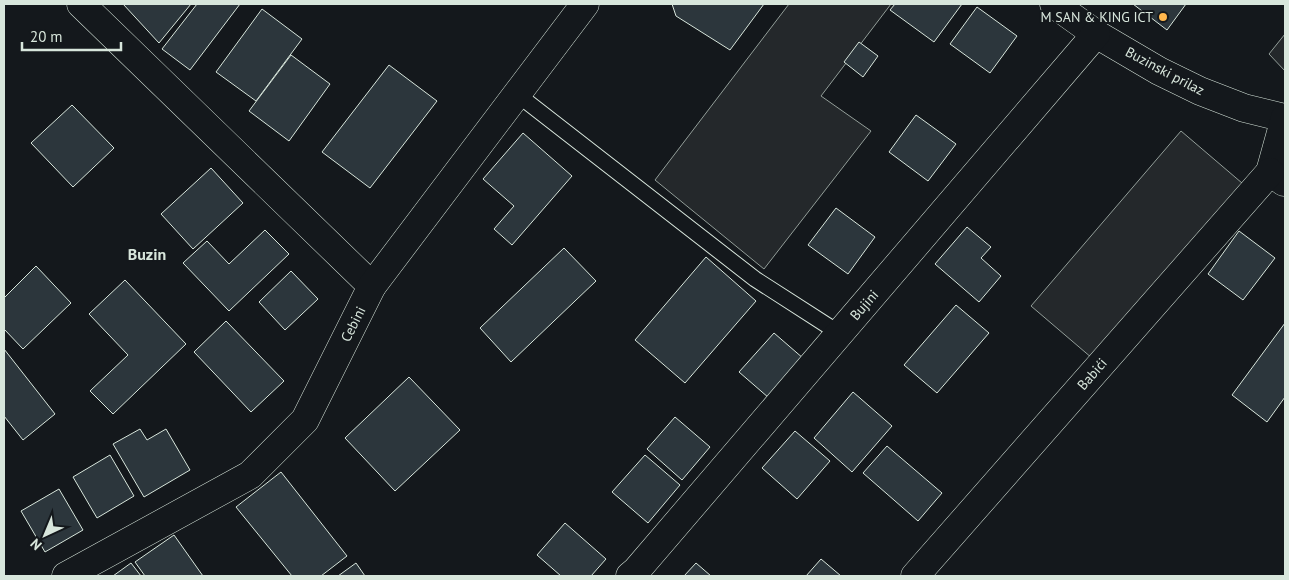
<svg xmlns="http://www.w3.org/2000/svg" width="1289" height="580" font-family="'PT Sans',sans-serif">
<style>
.parking{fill:#24282b;stroke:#939e99}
.building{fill:#2c363c;stroke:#d8e6dc}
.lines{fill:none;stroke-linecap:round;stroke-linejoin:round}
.lane-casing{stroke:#d8e6dc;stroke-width:17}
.street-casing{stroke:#d8e6dc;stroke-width:29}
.lane{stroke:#14181c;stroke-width:15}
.street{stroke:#14181c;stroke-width:28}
.poi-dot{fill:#ffb74d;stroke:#14181c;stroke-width:2}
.labels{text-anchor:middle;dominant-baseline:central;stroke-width:4;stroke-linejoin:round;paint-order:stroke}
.poi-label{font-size:14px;fill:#d8e6dc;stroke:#14181c;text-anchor:end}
.street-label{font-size:14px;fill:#d8e6dc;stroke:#14181c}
.quarter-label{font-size:16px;font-weight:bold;fill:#d8e6dc;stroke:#14181c}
</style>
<rect width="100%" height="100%" fill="#14181c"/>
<g class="parking">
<path d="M789 4H891L821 96 871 131 764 269 655 180Z"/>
<path d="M1285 34V71L1269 54Z"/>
<path d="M1181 131 1249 189 1099 364 1031 306Z"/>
</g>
<g class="building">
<path d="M123 4H191L159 43Z"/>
<path d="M197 4H240L190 70 162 49Z"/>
<path d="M672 4H764L730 50 676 16Z"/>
<path d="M895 4H962L934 42 890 10Z"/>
<path d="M1133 4H1186L1167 30Z"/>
<path d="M977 7 1017 36 990 73 950 44Z"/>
<path d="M262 9 302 39 256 101 216 72Z"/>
<path d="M859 42 878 56 863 77 844 62Z"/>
<path d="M291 55 330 84 289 141 249 111Z"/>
<path d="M389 65 437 101 370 188 322 152Z"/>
<path d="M72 105 114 148 73 187 31 143Z"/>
<path d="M916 115 956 144 928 181 889 152Z"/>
<path d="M523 133 572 176 512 245 494 229 514 206 483 179Z"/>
<path d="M211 168 243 203 193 249 161 214Z"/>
<path d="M836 208 875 237 848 274 808 245Z"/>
<path d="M967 227 991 247 981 258 1001 276 979 302 935 264Z"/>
<path d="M265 230 289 254 229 311 183 263 207 241 229 264Z"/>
<path d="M1239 231 1275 258 1243 300 1208 274Z"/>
<path d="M564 248 596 281 511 362 480 328Z"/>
<path d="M706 257 756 301 685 383 635 340Z"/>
<path d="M36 266 71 303 23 349 4 329V298Z"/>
<path d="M291 271 318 299 285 330 259 302Z"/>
<path d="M125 280 186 344 113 414 90 391 128 355 89 314Z"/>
<path d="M956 305 989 333 937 393 904 365Z"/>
<path d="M226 321 284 381 251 412 194 352Z"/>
<path d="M1285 323V397L1267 422 1232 395Z"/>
<path d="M774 333 804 359 769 398 739 372Z"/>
<path d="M4 349 55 414 23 440 4 416Z"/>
<path d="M409 377 460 430 395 491 345 438Z"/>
<path d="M853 392 892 426 852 472 814 438Z"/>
<path d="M675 417 710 447 682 480 647 449Z"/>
<path d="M140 429 147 440 166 429 190 470 144 497 113 444Z"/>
<path d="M795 431 830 461 797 499 762 468Z"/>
<path d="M887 446 942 493 918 521 863 473Z"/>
<path d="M110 455 134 496 97 518 73 477Z"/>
<path d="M645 455 680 485 648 523 612 492Z"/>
<path d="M281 472 347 556 321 576H292L236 507Z"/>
<path d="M59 489 83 530 45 552 21 511Z"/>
<path d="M565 523 606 559 591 576H561L537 555Z"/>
<path d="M174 535 203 576H145L135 562Z"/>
<path d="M821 559 841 576H806Z"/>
<path d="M131 563 141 576H113Z"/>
<path d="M356 563 365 576H338Z"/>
<path d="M696 563 711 576H684Z"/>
</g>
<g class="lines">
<g class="lane-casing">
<path id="lane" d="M517 94 755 279 839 333"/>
</g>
<g class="street-casing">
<g id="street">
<path d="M81 4 372 286"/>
<path d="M1054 4 1096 34 1159 71 1200 91 1244 108 1285 118"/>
<path d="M1284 182 1270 172 1285 118"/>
<path d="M66 576 250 475 305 420 372 286 585 4"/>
<path d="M630 576 636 571 1096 34"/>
<path d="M915 576 1270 172"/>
</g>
</g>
<use href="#lane" class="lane"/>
<use href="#street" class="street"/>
</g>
<circle class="poi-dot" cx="1163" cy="17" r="5"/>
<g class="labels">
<g class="poi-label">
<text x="1153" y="17">M SAN &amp; KING ICT</text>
</g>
<g class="street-label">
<text transform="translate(1165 71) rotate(28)">Buzinski prilaz</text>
<text transform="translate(864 305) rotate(-49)">Bujini</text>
<text transform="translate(353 324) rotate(-63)">Cebini</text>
<text transform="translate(1092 374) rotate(-49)">Babići</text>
</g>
<g class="quarter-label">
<text x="147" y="254">Buzin</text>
</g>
</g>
<rect width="1289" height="580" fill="none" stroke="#d8e6dc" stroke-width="10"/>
<g transform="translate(45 535) rotate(224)" stroke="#14181c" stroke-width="4" paint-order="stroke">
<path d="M0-4L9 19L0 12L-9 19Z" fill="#d8e6dc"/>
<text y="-8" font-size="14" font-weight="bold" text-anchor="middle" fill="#d8e6dc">N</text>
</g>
<path d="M22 42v8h99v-8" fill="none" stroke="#d8e6dc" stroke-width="2.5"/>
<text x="30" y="42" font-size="15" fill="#d8e6dc" stroke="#14181c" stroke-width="4" paint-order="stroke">20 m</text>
</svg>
